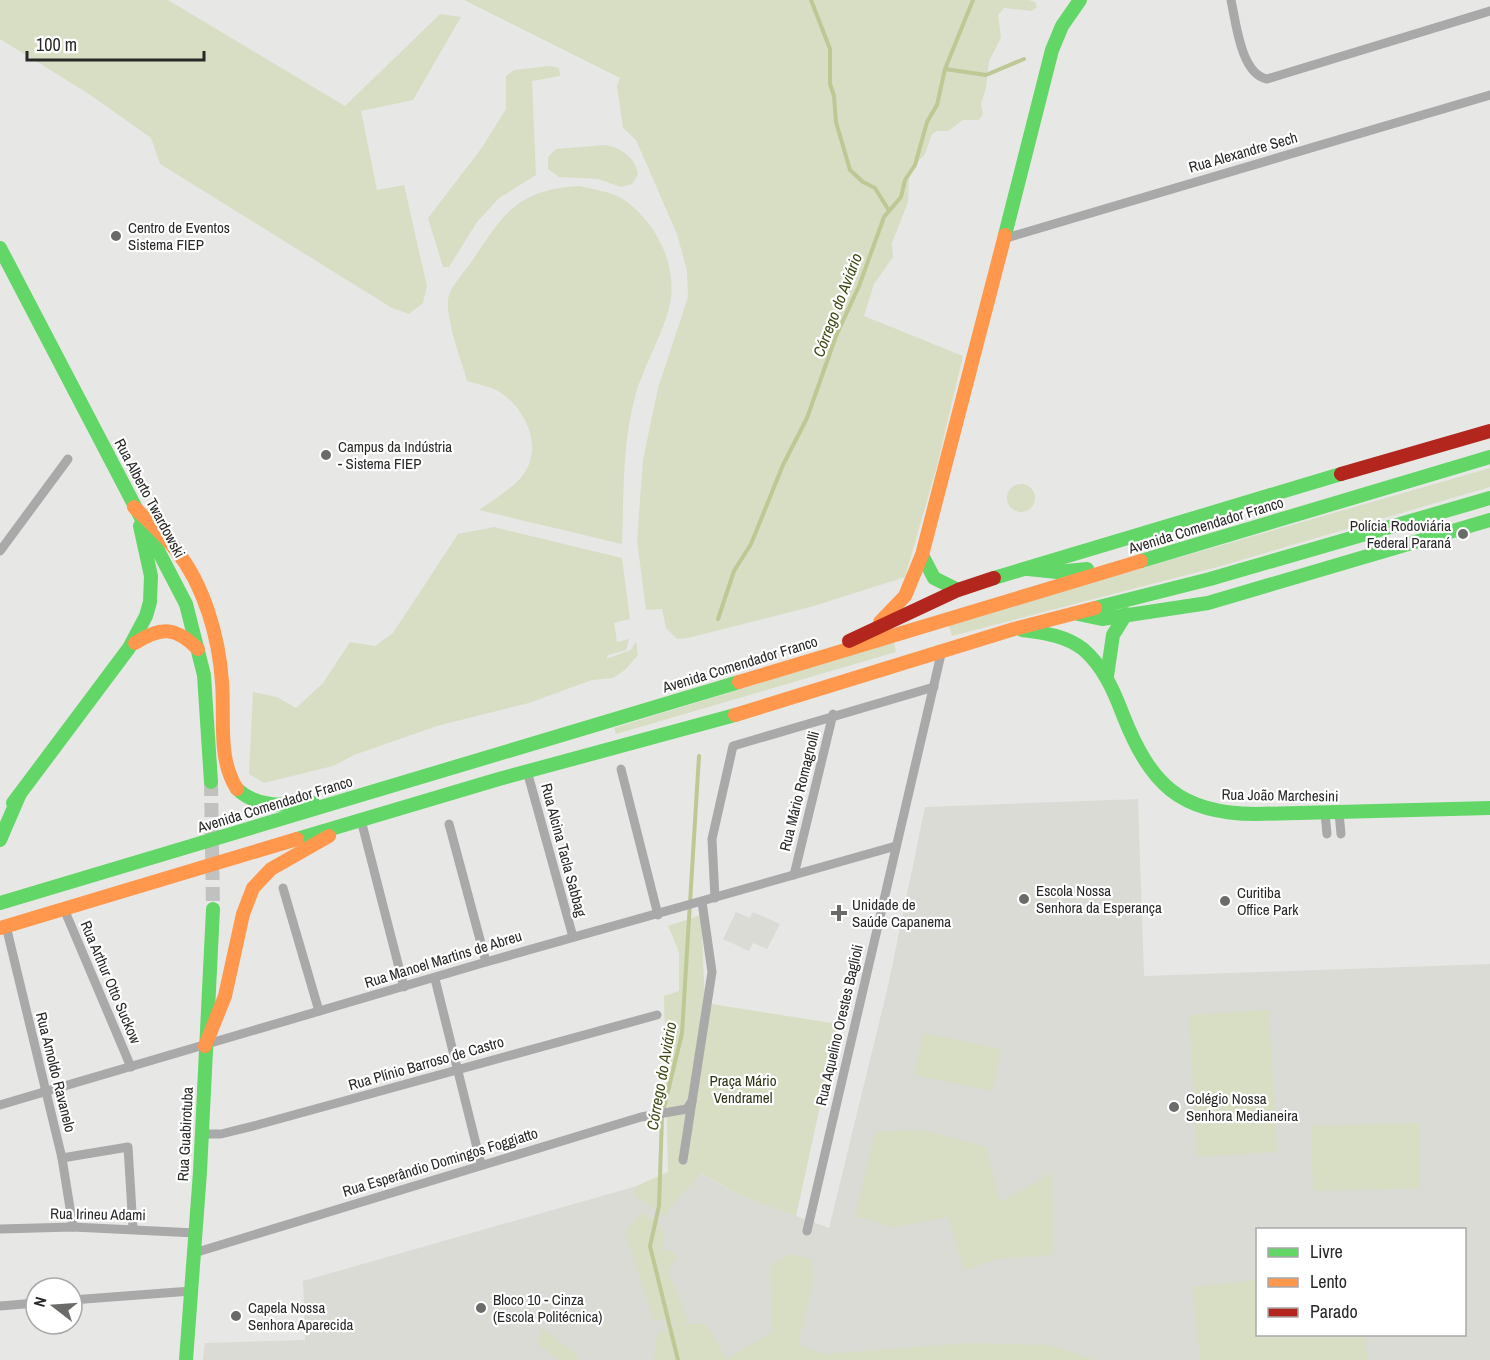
<svg xmlns="http://www.w3.org/2000/svg" width="1490" height="1360" font-family="'Archivo Narrow',sans-serif">
<style>
.built{fill:#d9dbd4;fill-rule:evenodd}
.green{fill:#d7dec4}
.lines{fill:none;stroke-linecap:round;stroke-linejoin:round}
.stream{stroke:#bdc895;stroke-width:4}
.secondary-tunnel{stroke:#c1c2bf;stroke-width:14;stroke-dasharray:14 7;stroke-linecap:butt}
.street{stroke:#a9a9a9;stroke-width:9}
.fast{stroke:#63d668;stroke-width:14}
.slow{stroke:#ff974d;stroke-width:14}
.jam{stroke:#b3261e;stroke-width:14}
.poi-dot{fill:#6b6c6a;stroke:#fff;stroke-width:2}
.labels{text-anchor:middle;dominant-baseline:central;stroke-width:4.5;stroke-linejoin:round;paint-order:stroke}
.street-label{font-size:15px;fill:#282927;stroke:#fff}
.poi-label{font-size:15px;fill:#282927;stroke:#fff;text-anchor:start}
.park-label{font-size:15px;fill:#2c3314;stroke:#fff}
.water-label{font-size:16px;font-style:italic;fill:#3e4913;stroke:#fff}
</style>
<rect width="100%" height="100%" fill="#e7e8e5"/>
<g class="built">
<path d="M1138 799 1144 976 1490 964V1360H203L205 1343 305 1340 303 1281 637 1186 686 1165 739 1195 829 1228 888 986 925 807ZM1258 1230H1464V1334H1258Z"/>
<path d="M736 912 750 918 753 912 780 924 767 949 753 943 749 951 723 939Z"/>
</g>
<g class="green">
<path d="M0 0H168L345 106 440 14 461 17 413 100 361 111 377 190 404 185 427 286 423 303 409 314 392 308 160 164 151 138 89 94 0 39Z"/>
<path d="M464 0H1029L1035 2 1037 7 1032 11 1004 8 998 15 1001 38 989 61 986 88 981 104 983 114 979 120H963L948 131H937L932 134 925 154 914 166 909 176 908 202 892 243 893 257 874 284 864 316 963 356 937 466 905 577 814 606 688 638 677 639 666 628 662 609 646 610 637 541 643 460 658 388 688 297 687 271 677 234 636 140 623 128 617 86 620 78Z"/>
<path d="M549 66 559 68 560 76 532 81 536 175 499 198 477 222 449 267H443L428 218 481 149 506 109V76L514 70Z"/>
<path d="M606 145C621 148 636 158 638 174L632 184 621 187 598 179 559 177 548 169V157L556 149Z"/>
<path d="M580 186C596 190 614 192 627 202 656 224 675 261 671 298 667 328 643 366 635 397 622 444 624 496 622 544L479 510C491 501 515 487 523 475 544 447 525 407 498 391 489 386 477 384 467 381 462 362 443 313 449 295 453 284 465 271 472 261 504 213 518 189 580 186Z"/>
<path d="M1490 468V487L1221 566 952 636 948 624Z"/>
<circle cx="1021" cy="498" r="14"/>
<path d="M494 527 622 558 630 619 614 623 617 642 629 639 626 650 608 655 606 659 631 650 636 641 638 655 625 670 613 678 592 680 529 703 437 726 354 755 333 766 264 783 249 774 253 692 277 697 296 708 323 683 350 642 375 646 393 633 458 534Z"/>
<path d="M894 642 896 652 616 734 614 728Z"/>
<path d="M701 915 705 1003 838 1024 796 1216 739 1195 701 1173 664 1215 634 1195 637 1186 668 1172 664 996 679 991V952L668 926Z"/>
<path d="M1269 1010 1277 1152 1197 1157 1189 1015Z"/>
<path d="M923 1033 1001 1049 992 1091 914 1075Z"/>
<path d="M1419 1123 1420 1188 1313 1191 1311 1126Z"/>
<path d="M924 1130 986 1147 1000 1202 1052 1173 1054 1255 997 1259 964 1270 948 1217 893 1227 855 1216 875 1132Z"/>
<path d="M642 1213C660 1226 668 1226 662 1251L671 1250 677 1257 668 1270 688 1321 680 1324H706L726 1359 772 1332 770 1266 789 1254 812 1260 813 1281 798 1345 824 1354 970 1343 1050 1345 1094 1360H654L657 1334 677 1324 664 1319 654 1321 625 1232Z"/>
<path d="M1257 1280 1258 1334 1365 1335 1368 1360H1200L1192 1287Z"/>
<path d="M542 1328 578 1356 577 1360H559L538 1344Z"/>
</g>
<g class="lines">
<g class="stream">
<path d="M811 0 830 49V84L834 96 836 122 850 170 863 182 875 188 888 209"/>
<path d="M945 69 986 75 1024 59"/>
<path d="M718 619 734 571 751 544 783 465 807 418 836 336 859 286 884 217 901 197 905 180 915 165 927 122 937 105 945 69 973 0"/>
<path d="M678 1360 650 1246 659 1206 662 1116 682 1033 699 756"/>
</g>
<path class="secondary-tunnel" d="M211 782 213 909"/>
<g class="street">
<path d="M1231 0C1236 23 1241 74 1267 79L1490 11"/>
<path d="M1003 239 1490 95"/>
<path d="M0 551 68 459"/>
<path d="M621 769 658 915"/>
<path d="M527 771 573 937"/>
<path d="M1325 813 1327 834"/>
<path d="M1339 813 1341 834"/>
<path d="M361 820 404 987"/>
<path d="M449 824 486 962"/>
<path d="M794 875 833 714"/>
<path d="M283 888 319 1011"/>
<path d="M715 898 712 839 733 746 934 687"/>
<path d="M64 909 131 1067"/>
<path d="M6 926 62 1158 73 1227"/>
<path d="M435 979 481 1164"/>
<path d="M0 1105 486 962 896 846"/>
<path d="M202 1134H221L257 1125 657 1015"/>
<path d="M62 1158 128 1147 133 1228"/>
<path d="M683 1160 712 972 702 902"/>
<path d="M0 1229 73 1227 196 1233"/>
<path d="M807 1231 942 650"/>
<path d="M194 1253 641 1117 687 1109 692 1101"/>
<path d="M72 1300 191 1291"/>
<path d="M0 1306 36 1303"/>
</g>
<g class="fast">
<path d="M1005 235 1052 50 1062 26 1080 0"/>
<path d="M0 248 186 604 204 675 211 782"/>
<path d="M922 555 934 578 958 590"/>
<path d="M1141 561 1490 457"/>
<path d="M1028 569 1057 572 1087 569"/>
<path d="M994 578 1341 474"/>
<path d="M1095 608 1210 579 1490 498"/>
<path d="M1078 614 1102 619 1208 603 1490 520"/>
<path d="M1022 630C1044 633 1065 635 1083 649 1103 666 1114 691 1123 715 1150 783 1179 814 1256 814L1490 808"/>
<path d="M1107 676 1113 635 1126 614"/>
<path d="M237 789C258 809 287 805 313 803"/>
<path d="M13 803 129 648 146 616 150 602 151 576 140 526"/>
<path d="M297 839 499 779 735 715"/>
<path d="M0 840 19 796"/>
<path d="M0 903 739 682"/>
<path d="M186 1360 200 1172 213 909"/>
</g>
<g class="slow">
<path d="M134 507C148 521 163 534 176 550 204 585 219 637 222 682 225 717 217 758 237 789"/>
<path d="M880 622 905 596 922 555 1005 235"/>
<path d="M135 643C161 626 176 627 198 649"/>
<path d="M739 682 1141 561"/>
<path d="M735 715 1014 629 1095 608"/>
<path d="M0 928 297 839"/>
<path d="M205 1046 225 996 243 914 253 888 271 869 329 836"/>
</g>
<g class="jam">
<path d="M1341 474 1490 431"/>
<path d="M849 641 958 590 994 578"/>
</g>
</g>
<g class="poi-dot">
<circle cx="116" cy="236" r="6"/>
<circle cx="326" cy="455" r="6"/>
<circle cx="1463" cy="534" r="6"/>
<circle cx="1024" cy="899" r="6"/>
<circle cx="1225" cy="901" r="6"/>
<path d="M836 904h6v6h6v6h-6v6h-6v-6h-6v-6h6z"/>
<circle cx="1174" cy="1107" r="6"/>
<circle cx="481" cy="1308" r="6"/>
<circle cx="236" cy="1316" r="6"/>
</g>
<g class="labels">
<g class="street-label">
<text transform="translate(1243 152) rotate(-16)">Rua Alexandre Sech</text>
<text transform="translate(150 498) rotate(62)">Rua Alberto Twardowski</text>
<text transform="translate(1206 525) rotate(-17)">Avenida Comendador Franco</text>
<text transform="translate(740 664) rotate(-17)">Avenida Comendador Franco</text>
<text transform="translate(799 791) rotate(-76)">Rua Mário Romagnolli</text>
<text transform="translate(1280 795) rotate(1)">Rua João Marchesini</text>
<text transform="translate(275 804) rotate(-17)">Avenida Comendador Franco</text>
<text transform="translate(564 850) rotate(75)">Rua Alcina Tacla Sabbag</text>
<text transform="translate(443 959) rotate(-17)">Rua Manoel Martins de Abreu</text>
<text transform="translate(111 982) rotate(67)">Rua Arthur Otto Suckow</text>
<text transform="translate(839 1025) rotate(-77)">Rua Aquelino Orestes Baglioli</text>
<text transform="translate(426 1063) rotate(-16)">Rua Plínio Barroso de Castro</text>
<text transform="translate(56 1072) rotate(76)">Rua Arnoldo Ravanelo</text>
<text transform="translate(185 1134) rotate(-87)">Rua Guabirotuba</text>
<text transform="translate(440 1162) rotate(-17)">Rua Esperândio Domingos Foggiatto</text>
<text transform="translate(98 1214) rotate(1)">Rua Irineu Adami</text>
</g>
<g class="poi-label">
<text x="128" y="227">Centro de Eventos<tspan x="128" dy="17">Sistema FIEP</tspan></text>
<text x="338" y="446">Campus da Indústria<tspan x="338" dy="17">- Sistema FIEP</tspan></text>
<text x="1451" y="525" text-anchor="end">Polícia Rodoviária<tspan x="1451" dy="17">Federal Paraná</tspan></text>
<text x="1036" y="890">Escola Nossa<tspan x="1036" dy="17">Senhora da Esperança</tspan></text>
<text x="1237" y="892">Curitiba<tspan x="1237" dy="17">Office Park</tspan></text>
<text x="852" y="904">Unidade de<tspan x="852" dy="17">Saúde Capanema</tspan></text>
<text x="1186" y="1098">Colégio Nossa<tspan x="1186" dy="17">Senhora Medianeira</tspan></text>
<text x="493" y="1299">Bloco 10 - Cinza<tspan x="493" dy="17">(Escola Politécnica)</tspan></text>
<text x="248" y="1307">Capela Nossa<tspan x="248" dy="17">Senhora Aparecida</tspan></text>
</g>
<g class="park-label">
<text x="743" y="1080">Praça Mário<tspan x="743" dy="17">Vendramel</tspan></text>
</g>
<g class="water-label">
<text transform="translate(837 305) rotate(-69)">Córrego do Aviário</text>
<text transform="translate(661 1076) rotate(-80)">Córrego do Aviário</text>
</g>
</g>
<rect x="1256" y="1228" width="210" height="108" fill="#ffffff" stroke="#a9a9a9" stroke-width="1.5"/>
<rect x="1268" y="1248" width="30" height="9" fill="#63d668" stroke="#a9a9a9" stroke-width="1.5"/>
<text x="1310" y="1258" font-size="18" fill="#282927">Livre</text>
<rect x="1268" y="1278" width="30" height="9" fill="#ff974d" stroke="#a9a9a9" stroke-width="1.5"/>
<text x="1310" y="1288" font-size="18" fill="#282927">Lento</text>
<rect x="1268" y="1308" width="30" height="9" fill="#b3261e" stroke="#a9a9a9" stroke-width="1.5"/>
<text x="1310" y="1318" font-size="18" fill="#282927">Parado</text>
<g transform="translate(54 1306) rotate(287)"><circle r="28" fill="#ffffff" stroke="#a9a9a9" stroke-width="1.5"/>
<path d="M0-4.5L10 22L0 15L-10 22Z" fill="#6b6c6a"/>
<text y="-9" font-size="16" font-weight="bold" text-anchor="middle" fill="#282927">N</text>
</g>
<path d="M27 51v9h177v-9" fill="none" stroke="#282927" stroke-width="3"/>
<text x="36" y="51" font-size="18" fill="#282927" stroke="#ffffff" stroke-width="4.5" paint-order="stroke">100 m</text>
</svg>
